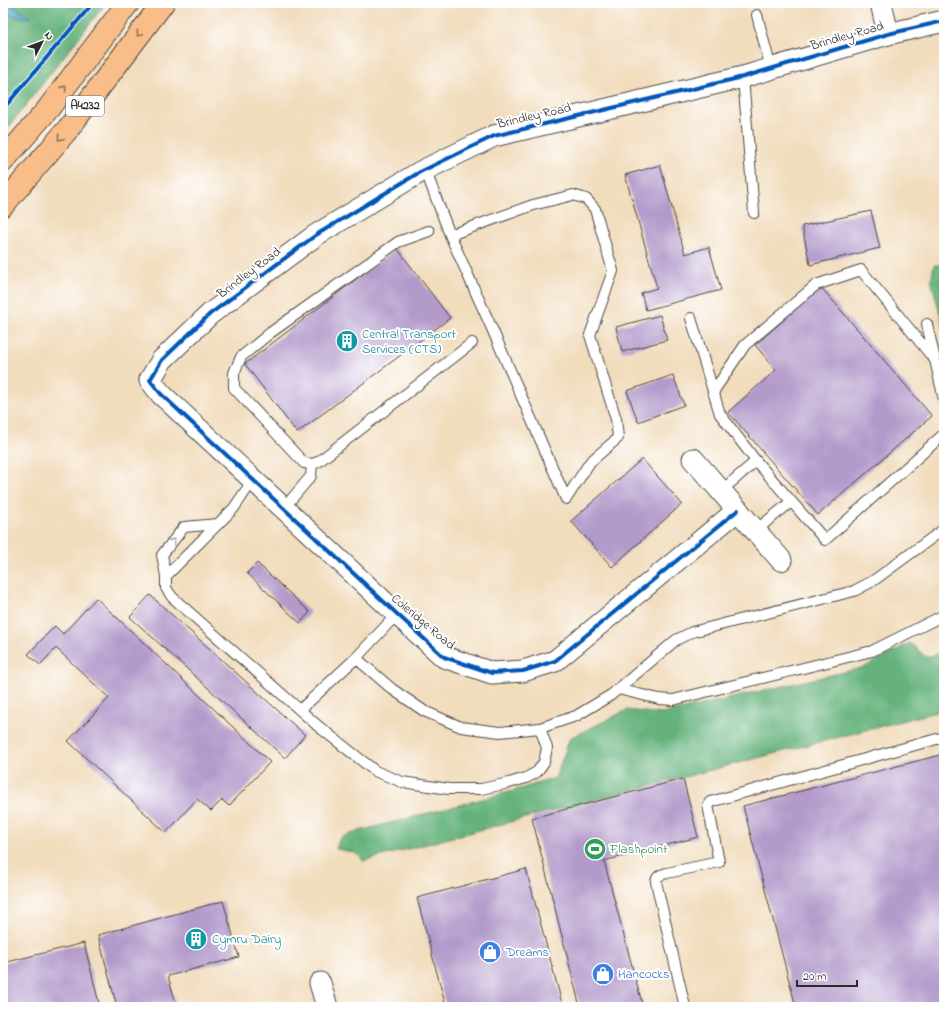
<svg xmlns="http://www.w3.org/2000/svg" width="947" height="1010" font-family="'Indie Flower',sans-serif">
<style>
.forest{fill:#65b27b;stroke:#486e53}
.water{fill:#55afd2;stroke:#406d7e}
.building{fill:#b29aca}
.lines{fill:none;stroke-linecap:round;stroke-linejoin:round}
.lane-casing{stroke:#494641;stroke-width:12}
.street-casing{stroke:#494641;stroke-width:23}
.primary-casing{stroke:#494641;stroke-width:24}
.lane{stroke:#fff;stroke-width:10}
.street{stroke:#fff;stroke-width:21}
.primary{stroke:#f8bd89;stroke-width:22}
.cycleway-casing{stroke:#fff;stroke-width:6}
.cycleway{stroke:#0057b8;stroke-width:4}
.oneway{stroke:#876d55}
.oneway2{stroke:#a0a0a0}
.labels{text-anchor:middle;dominant-baseline:central;stroke-width:4;stroke-linejoin:round;paint-order:stroke}
.shield{fill:#fff;stroke:#6b6b6b;stroke-width:1}
.shield-label{font-size:12px;font-weight:bold;fill:#2b2b2b}
.street-label{font-size:13px;fill:#2b2b2b;stroke:#fff}
.culture-label{font-size:13px;fill:#0d838f;stroke:#fff;text-anchor:start}
.leisure-label{font-size:13px;fill:#27864d;stroke:#fff;text-anchor:start}
.shop-label{font-size:13px;fill:#366cbe;stroke:#fff;text-anchor:start}
</style>
<rect width="100%" height="100%" fill="#fff"/>
<filter id="ink" filterUnits="userSpaceOnUse"><feTurbulence type="fractalNoise" baseFrequency=".025" numOctaves="2"/><feDisplacementMap in="SourceGraphic" scale="8" xChannelSelector="R" yChannelSelector="G"/><feConvolveMatrix kernelMatrix="1 2 1 2 8 2 1 2 1" color-interpolation-filters="sRGB"/></filter>
<filter id="wash" filterUnits="userSpaceOnUse"><feTurbulence type="fractalNoise" baseFrequency=".012" numOctaves="4" result="noise"/><feDisplacementMap in="SourceGraphic" scale="16" xChannelSelector="R" yChannelSelector="G"/><feGaussianBlur stdDeviation="0.9" result="paint"/><feColorMatrix in="noise" values="0 0 0 0 0 0 0 0 0 0 0 0 0 0 0 0 0 1.4 0 .05"/><feComposite in="paint" operator="in"/></filter>
<g filter="url(#wash)">
<rect width="100%" height="100%" fill="#f1dcbc"/>
<g class="forest">
<path d="M8 3H106L3 134V14L30 18Z"/>
<path d="M934 265H944V329L931 280Z"/>
<path d="M910 643 926 657 944 652V710L525 818 363 861C358 851 346 851 336 849L340 838 359 831 513 791 555 778 570 738 627 710 662 714 865 667Z"/>
</g>
<path class="water" d="M3 3H8L31 18 3 14Z"/>
<g id="blocks">
<g class="building">
<path d="M660 165 685 254 709 247 721 290 646 310 641 293 657 288 625 175Z"/>
<path d="M871 211 880 248 810 265 802 226Z"/>
<path d="M397 248 450 318 297 433 245 364Z"/>
<path d="M821 287 932 416 818 515 728 412 776 370 755 345Z"/>
<path d="M660 315 667 340 622 352 616 327Z"/>
<path d="M673 375 684 405 638 422 627 391Z"/>
<path d="M642 459 682 504 612 567 571 521Z"/>
<path d="M257 563 310 612 300 623 247 573Z"/>
<path d="M150 595 305 735 285 758 130 617Z"/>
<path d="M96 598 270 762 229 806 222 800 211 811 197 799 166 833 68 741 109 698 56 648 40 665 28 654 55 626 63 634Z"/>
<path d="M944 754V1007H796L743 806Z"/>
<path d="M683 779 698 837 604 861 643 1007H580L532 818Z"/>
<path d="M526 869 563 1007H446L417 898Z"/>
<path d="M223 901 239 957 168 976 177 1007H117L98 935Z"/>
<path d="M84 943 100 1007H3V963Z"/>
</g>
</g>
</g>
<g filter="url(#ink)">
<use href="#blocks" fill-opacity="0" stroke="#494641" stroke-width="1"/>
<g class="lines">
<g class="lane-casing">
<g id="lane">
<path d="M757 15 771 69"/>
<path d="M743 77 754 213"/>
<path d="M425 169 450 235 493 331 566 499 590 462 618 438 616 419 590 335 613 271 595 209 586 199 573 195 533 205 450 235"/>
<path d="M429 231 398 242 270 333 241 357 234 373V388L304 463 312 464 318 462 472 343"/>
<path d="M691 318 720 414 756 461 825 540 944 434"/>
<path d="M927 324 944 400"/>
<path d="M713 392 745 345 816 285 861 270 934 359"/>
<path d="M253 480 234 508 166 576V588L172 597 318 726 375 771 402 782 449 789H481L509 783 526 778 537 772 544 762 547 748 540 728"/>
<path d="M721 491 756 461"/>
<path d="M284 508 311 476 312 464"/>
<path d="M756 530 791 502"/>
<path d="M166 576 162 555 184 527 218 524"/>
<path d="M397 614 356 658 392 689 424 711 461 727 500 732 540 728 576 716 611 695 676 640 692 632 854 591 873 581 944 529"/>
<path d="M618 689 659 699 673 700 872 651 944 615"/>
<path d="M300 710 356 658"/>
<path d="M685 1007 656 882C657 875 661 875 667 873L719 862 708 805 710 802 944 737"/>
</g>
</g>
<g class="street-casing">
<g id="street">
<path d="M881 3 888 34"/>
<path d="M693 459 781 560"/>
<path d="M738 510 555 661 523 671 492 673 444 657 397 614 161 394 150 380 162 360 210 314 316 235 420 172 494 136 743 77 888 34 944 21"/>
<path d="M320 983 327 1007"/>
</g>
</g>
<g class="primary-casing">
<g id="primary">
<path d="M3 161 48 109 128 3"/>
<path d="M3 205 68 129 163 3"/>
</g>
</g>
<use href="#lane" class="lane"/>
<use href="#street" class="street"/>
<use href="#primary" class="primary"/>
<g class="cycleway-casing">
<g id="cycleway">
<path d="M3 109 93 3"/>
<path d="M738 510 555 661 523 671 492 673 444 657 397 614 161 394 150 380 162 360 210 314 316 235 420 172 494 136 743 77 888 34 944 21"/>
</g>
</g>
<use href="#cycleway" class="cycleway"/>
</g>
<defs><path id="oneway-chevron" d="M-2-3.5L2.5 0L-2 3.5" fill="none" stroke-width="1.6" stroke-linecap="round" stroke-linejoin="round"/></defs>
<g class="oneway">
<use href="#oneway-chevron" transform="translate(139 34) rotate(127)"/>
<use href="#oneway-chevron" transform="translate(64 88) rotate(-53)"/>
<use href="#oneway-chevron" transform="translate(60 138) rotate(130)"/>
</g>
<use class="oneway2" href="#oneway-chevron" transform="translate(173 541) rotate(-52)"/>
</g>
<defs>
<g id="building-disc" transform="scale(1.15)"><circle r="9.5" fill="#0f9aa8" stroke="#fff"/><path d="M-4-6H4V6H1V3H-1V6H-4ZM-2.5-4.3h1.7v1.8h-1.7ZM.8-4.3h1.7v1.8H.8ZM-2.5-1h1.7V.8h-1.7ZM.8-1h1.7V.8H.8Z" fill="#fff"/></g>
<g id="stadium-disc" transform="scale(1.15)"><circle r="9.5" fill="#2e9e5b" stroke="#fff"/><path d="M0-5a6.5 5 0 1 0 0 10a6.5 5 0 1 0 0-10ZM-3.5-1.8h7v3.6h-7Z" fill="#fff"/></g>
<g id="shop-disc" transform="scale(1.15)"><circle r="9.5" fill="#3f7fe0" stroke="#fff"/><path d="M-5-2.5h2.3a2.7 3.5 0 0 1 5.4 0H5L5.5 6h-11ZM-1.5-2.5h3a1.5 2.3 0 0 0-3 0Z" fill="#fff"/></g>
</defs>
<g fill-rule="evenodd">
<use href="#building-disc" x="347" y="341"/>
<use href="#stadium-disc" x="595" y="849"/>
<use href="#building-disc" x="196" y="939"/>
<use href="#shop-disc" x="490" y="952"/>
<use href="#shop-disc" x="603" y="974"/>
</g>
<g class="labels">
<rect class="shield" x="66" y="96" width="38" height="20" rx="3"/>
<g class="shield-label">
<text x="85" y="106">A4232</text>
</g>
<g class="street-label">
<text transform="translate(847 36) rotate(-16)">Brindley Road</text>
<text transform="translate(534 116) rotate(-13)">Brindley Road</text>
<text transform="translate(249 273) rotate(-37)">Brindley Road</text>
<text transform="translate(423 622) rotate(40)">Coleridge Road</text>
</g>
<g class="culture-label">
<text x="362" y="334">Central Transport<tspan x="362" dy="15">Services (CTS)</tspan></text>
<text x="212" y="939">Cymru Dairy</text>
</g>
<g class="leisure-label">
<text x="610" y="849">Flashpoint</text>
</g>
<g class="shop-label">
<text x="506" y="952">Dreams</text>
<text x="618" y="974">Hancocks</text>
</g>
</g>
<rect width="947" height="1010" fill="none" stroke="#fff" stroke-width="16"/>
<g transform="translate(42 42) rotate(48)" stroke="#ffffff" stroke-width="3" paint-order="stroke">
<path d="M0-3L7 15L0 10L-7 15Z" fill="#2b2b2b"/>
<text y="-6" font-size="11" font-weight="bold" text-anchor="middle" fill="#2b2b2b">N</text>
</g>
<path d="M797 980v6h60v-6" fill="none" stroke="#2b2b2b" stroke-width="2"/>
<text x="803" y="980" font-size="12" fill="#2b2b2b" stroke="#ffffff" stroke-width="3" paint-order="stroke">20 m</text>
</svg>
